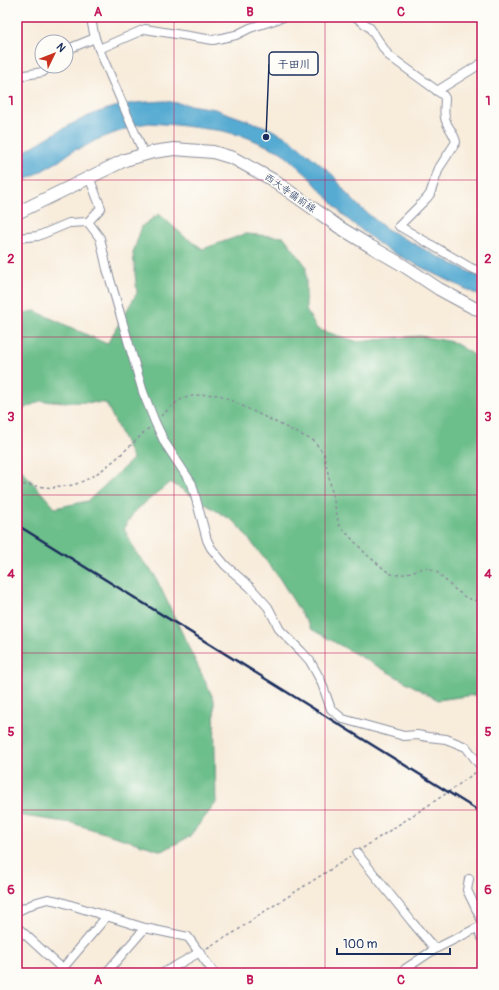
<svg xmlns="http://www.w3.org/2000/svg" width="499" height="990" font-family="Pangolin,'Klee One',sans-serif">
<style>
.forest{fill:#6cbe8a;stroke:#447674}
.water{fill:#56abd2;stroke:#386d98}
.lines{fill:none;stroke-linecap:round;stroke-linejoin:round}
.street-casing{stroke:#8a8e9c;stroke-width:10}
.primary-casing{stroke:#8a8e9c;stroke-width:14}
.path{stroke:#8a8e9c;stroke-width:1.5;stroke-dasharray:3 3;stroke-linecap:butt}
.street{stroke:#fff;stroke-width:8}
.primary{stroke:#fff;stroke-width:12}
.rail{stroke:#1b2f5e;stroke-width:2.5}
.grid{fill:none;stroke:#c2185b;stroke-width:1;stroke-opacity:0.55}
.labels{text-anchor:middle;dominant-baseline:central;stroke-width:3;stroke-linejoin:round;paint-order:stroke}
.street-label{font-size:10px;fill:#1b2f5e;stroke:#fdfcf7}
.leader{fill:none;stroke:#1b2f5e;stroke-width:1.5}
.callout-dot{fill:#1b2f5e;stroke:#fdfcf7;stroke-width:1.5}
.callout{fill:#fdfcf7;stroke:#1b2f5e;stroke-width:1.5}
.callout-label{font-size:11px;text-anchor:middle;font-weight:bold;fill:#1b2f5e}
.neatline{fill:none;stroke:#c2185b;stroke-width:1.5}
.grid-label{font-size:13px;text-anchor:middle;font-weight:bold;fill:#c2185b}
</style>
<rect width="100%" height="100%" fill="#fdfcf7"/>
<filter id="ink" filterUnits="userSpaceOnUse"><feTurbulence type="fractalNoise" baseFrequency=".025" numOctaves="2"/><feDisplacementMap in="SourceGraphic" scale="8" xChannelSelector="R" yChannelSelector="G"/><feConvolveMatrix kernelMatrix="1 2 1 2 8 2 1 2 1" color-interpolation-filters="sRGB"/></filter>
<filter id="wash" filterUnits="userSpaceOnUse"><feTurbulence type="fractalNoise" baseFrequency=".012" numOctaves="4" result="noise"/><feDisplacementMap in="SourceGraphic" scale="16" xChannelSelector="R" yChannelSelector="G"/><feGaussianBlur stdDeviation="0.9" result="paint"/><feColorMatrix in="noise" values="0 0 0 0 0 0 0 0 0 0 0 0 0 0 0 0 0 1.4 0 .05"/><feComposite in="paint" operator="in"/></filter>
<g filter="url(#wash)">
<rect width="100%" height="100%" fill="#f8ecdb"/>
<path class="forest" d="M159 214 185 237 203 249 245 234 284 237 306 266V310L317 329 358 342 395 338 420 336 453 342 476 356 482 363V694L438 700 311 629 278 576 236 523 170 482 134 512 124 528 136 553 154 574 214 700 216 803 189 837 162 851 72 823 17 815V465L55 508 88 501 133 459 106 403 40 401 17 412V314L35 311 107 344 137 293 133 253 142 226Z"/>
<path class="water" d="M165 101 215 109 266 127 290 139 333 175 347 194 361 208 385 228 433 254 482 278V297L423 268 386 249 374 240 345 217 307 175 281 152 246 137 223 131 176 125 150 123 136 125 96 140 82 148 74 150 59 161 17 185V156C49 137 83 114 119 106 134 102 150 102 165 101Z"/>
</g>
<g filter="url(#ink)">
<g class="lines">
<g class="street-casing">
<g id="street">
<path d="M93 17 92 24 95 38"/>
<path d="M356 17 370 28 388 55 443 95 445 98C445 105 443 114 446 121 448 128 454 133 456 142L439 168 430 194 427 198 399 226 471 268 482 272"/>
<path d="M99 49 145 29 213 40 236 35 250 28 284 17"/>
<path d="M66 52 73 47 95 38 99 49 144 154"/>
<path d="M17 79 25 75 43 72 49 66"/>
<path d="M437 91 482 63"/>
<path d="M89 177 101 208 88 222 100 238 107 269 143 392 155 422 165 443 192 484 207 540 211 548 225 565 250 587 268 607 280 630 302 652 310 661 321 681 331 709 343 719 404 736 417 735 428 737 446 739 466 747 482 768"/>
<path d="M17 238 38 236 69 223 88 222"/>
<path d="M357 853 412 922 435 949"/>
<path d="M469 879 467 890 482 921"/>
<path d="M17 910 18 911 37 902 48 899 58 901 145 928 188 937 214 973"/>
<path d="M482 924 480 934 482 938"/>
<path d="M17 927 67 973"/>
<path d="M63 968 107 916"/>
<path d="M106 973 145 928"/>
<path d="M163 973 200 952"/>
<path d="M408 973 405 969 435 949 477 928 481 929 482 928"/>
</g>
</g>
<g class="primary-casing">
<path id="primary" d="M17 213 125 160 153 152 174 149 213 152 233 158 273 180 314 209 339 227 370 246 401 264 439 289 474 308 482 310"/>
</g>
<g class="path">
<path d="M161 416C167 411 174 404 180 400 193 394 206 394 220 395L314 441 324 454 339 525 367 555 389 573 395 575 404 574 424 568H429L438 573 452 587 465 597 482 603"/>
<path d="M17 484 54 488 55 486C59 486 63 487 67 486 97 482 128 447 150 427"/>
<path d="M363 848 447 793 476 772"/>
<path d="M207 948 235 932 259 915 350 857"/>
</g>
<use href="#street" class="street"/>
<use href="#primary" class="primary"/>
<path class="rail" d="M22 528 482 813"/>
</g>
</g>
<path class="grid" d="M174 17V973M325 17V973M17 180H482M17 337H482M17 495H482M17 653H482M17 810H482"/>
<g class="labels">
<g class="street-label">
<text transform="translate(290 193) rotate(35)">西大寺備前線</text>
</g>
</g>
<path class="leader" d="M266 137L269 64"/>
<circle class="callout-dot" cx="266" cy="137" r="4"/>
<rect class="callout" x="269" y="52" width="49" height="23" rx="4"/>
<g class="callout-label">
<text x="294" y="68">干田川</text>
</g>
<rect width="499" height="990" fill="none" stroke="#fdfcf7" stroke-width="44"/>
<g transform="translate(54 54) rotate(47)"><circle r="19" fill="#fdfcf7" stroke="#a3aaba"/>
<path d="M0-3L7 15L0 10L-7 15Z" fill="#c8321e"/>
<text y="-6" font-size="11" font-weight="bold" text-anchor="middle" fill="#1b2f5e">N</text>
</g>
<path d="M337 948v6h113v-6" fill="none" stroke="#1b2f5e" stroke-width="2"/>
<text x="343" y="948" font-size="12" fill="#1b2f5e" stroke="#fdfcf7" stroke-width="3" paint-order="stroke">100 m</text>
<rect x="22" y="22" width="455" height="946" class="neatline"/>
<g class="grid-label">
<text x="98" y="16">A</text>
<text x="250" y="16">B</text>
<text x="401" y="16">C</text>
<text x="11" y="105">1</text>
<text x="488" y="105">1</text>
<text x="11" y="263">2</text>
<text x="488" y="263">2</text>
<text x="11" y="421">3</text>
<text x="488" y="421">3</text>
<text x="11" y="578">4</text>
<text x="488" y="578">4</text>
<text x="11" y="736">5</text>
<text x="488" y="736">5</text>
<text x="11" y="894">6</text>
<text x="488" y="894">6</text>
<text x="98" y="984">A</text>
<text x="250" y="984">B</text>
<text x="401" y="984">C</text>
</g>
</svg>
